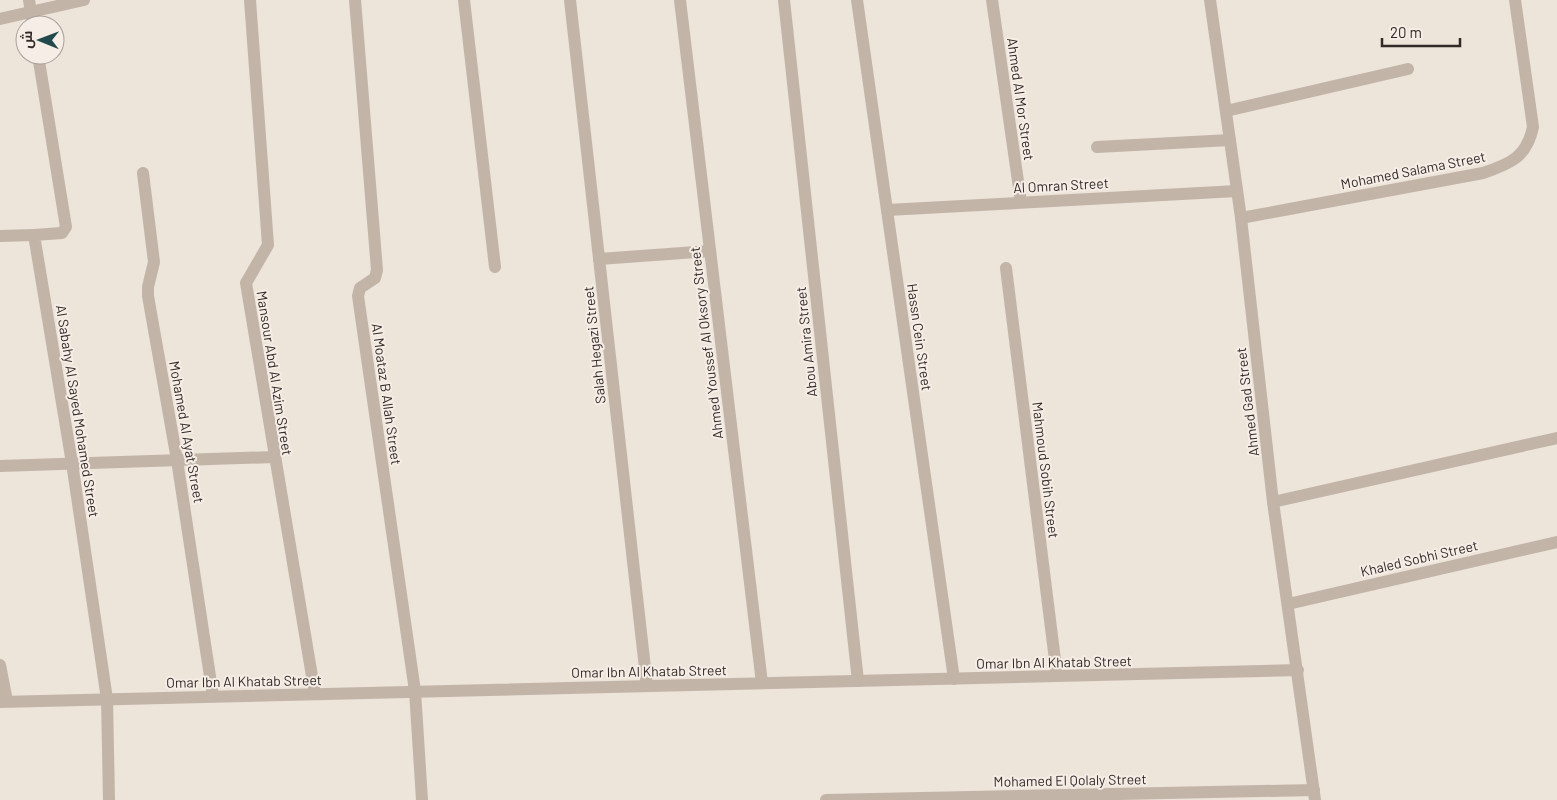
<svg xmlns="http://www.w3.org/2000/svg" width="1557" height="800" font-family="Barlow,Cairo,sans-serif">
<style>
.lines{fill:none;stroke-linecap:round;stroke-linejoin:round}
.minor{stroke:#c3b4a8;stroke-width:12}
.labels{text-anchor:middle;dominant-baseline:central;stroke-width:4;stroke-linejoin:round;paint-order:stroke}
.street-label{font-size:14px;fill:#312a27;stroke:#f6eee6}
</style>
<rect width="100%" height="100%" fill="#ede4da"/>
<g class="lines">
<g class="minor">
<path d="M29 0 33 25"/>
<path d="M250 0 268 245 246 283 315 694"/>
<path d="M355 0 377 270 375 278 360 288 358 296 415 691 422 800"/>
<path d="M464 0 495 267"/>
<path d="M570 0 647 686"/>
<path d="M680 0 762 683"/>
<path d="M784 0 858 681"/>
<path d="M857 0 954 679"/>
<path d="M992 0 1021 202"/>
<path d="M1210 0 1241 218 1273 502 1315 800"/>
<path d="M0 19 84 0"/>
<path d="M38 55 66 227 62 233 34 235 72 463 107 699 109 800"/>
<path d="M1226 111 1408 69"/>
<path d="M1097 147 1230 140"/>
<path d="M143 173 154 262 148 287V296L177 460 213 696"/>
<path d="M887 210 1237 191"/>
<path d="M1241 218 1483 173C1510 164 1527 157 1533 127L1515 0"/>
<path d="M0 236 34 235"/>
<path d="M599 259 710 251"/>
<path d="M1006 268 1057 676"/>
<path d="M0 466 274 457"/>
<path d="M1273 502 1557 438"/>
<path d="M1288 604 1557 542"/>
<path d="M0 665 7 701"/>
<path d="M0 702 1298 670"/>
<path d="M826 800 1314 790"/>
</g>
</g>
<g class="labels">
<g class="street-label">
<text transform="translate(1021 99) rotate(82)">Ahmed Al Mor Street</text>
<text transform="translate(1413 170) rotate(-11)">Mohamed Salama Street</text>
<text transform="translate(1061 185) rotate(-3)">Al Omran Street</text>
<text transform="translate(920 337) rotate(82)">Hassn Cein Street</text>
<text transform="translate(806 342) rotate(-96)">Abou Amira Street</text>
<text transform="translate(706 343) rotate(-97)">Ahmed Youssef Al Oksory Street</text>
<text transform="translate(594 345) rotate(-96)">Salah Hegazi Street</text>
<text transform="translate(275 373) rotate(81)">Mansour Abd Al Azim Street</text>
<text transform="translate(387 394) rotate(82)">Al Moataz B Allah Street</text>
<text transform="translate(1247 402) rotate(-97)">Ahmed Gad Street</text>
<text transform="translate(78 411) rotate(81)">Al Sabahy Al Sayed Mohamed Street</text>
<text transform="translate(187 432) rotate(80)">Mohamed Al Ayat Street</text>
<text transform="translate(1046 470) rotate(83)">Mahmoud Sobih Street</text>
<text transform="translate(1419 558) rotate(-13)">Khaled Sobhi Street</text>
<text transform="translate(1054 662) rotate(-1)">Omar Ibn Al Khatab Street</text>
<text transform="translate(649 671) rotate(-1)">Omar Ibn Al Khatab Street</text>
<text transform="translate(244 681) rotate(-1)">Omar Ibn Al Khatab Street</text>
<text transform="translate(1070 780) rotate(-1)">Mohamed El Qolaly Street</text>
</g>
</g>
<g transform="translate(40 40) rotate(271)"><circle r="24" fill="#f6eee6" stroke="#a7a09a"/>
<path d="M0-4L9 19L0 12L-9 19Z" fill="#224a4d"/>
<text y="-8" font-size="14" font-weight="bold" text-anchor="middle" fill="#312a27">ش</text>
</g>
<path d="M1382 38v8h78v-8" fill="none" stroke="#312a27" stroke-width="2.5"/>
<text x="1390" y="38" font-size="15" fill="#312a27" stroke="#f6eee6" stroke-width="4" paint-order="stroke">20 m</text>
</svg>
